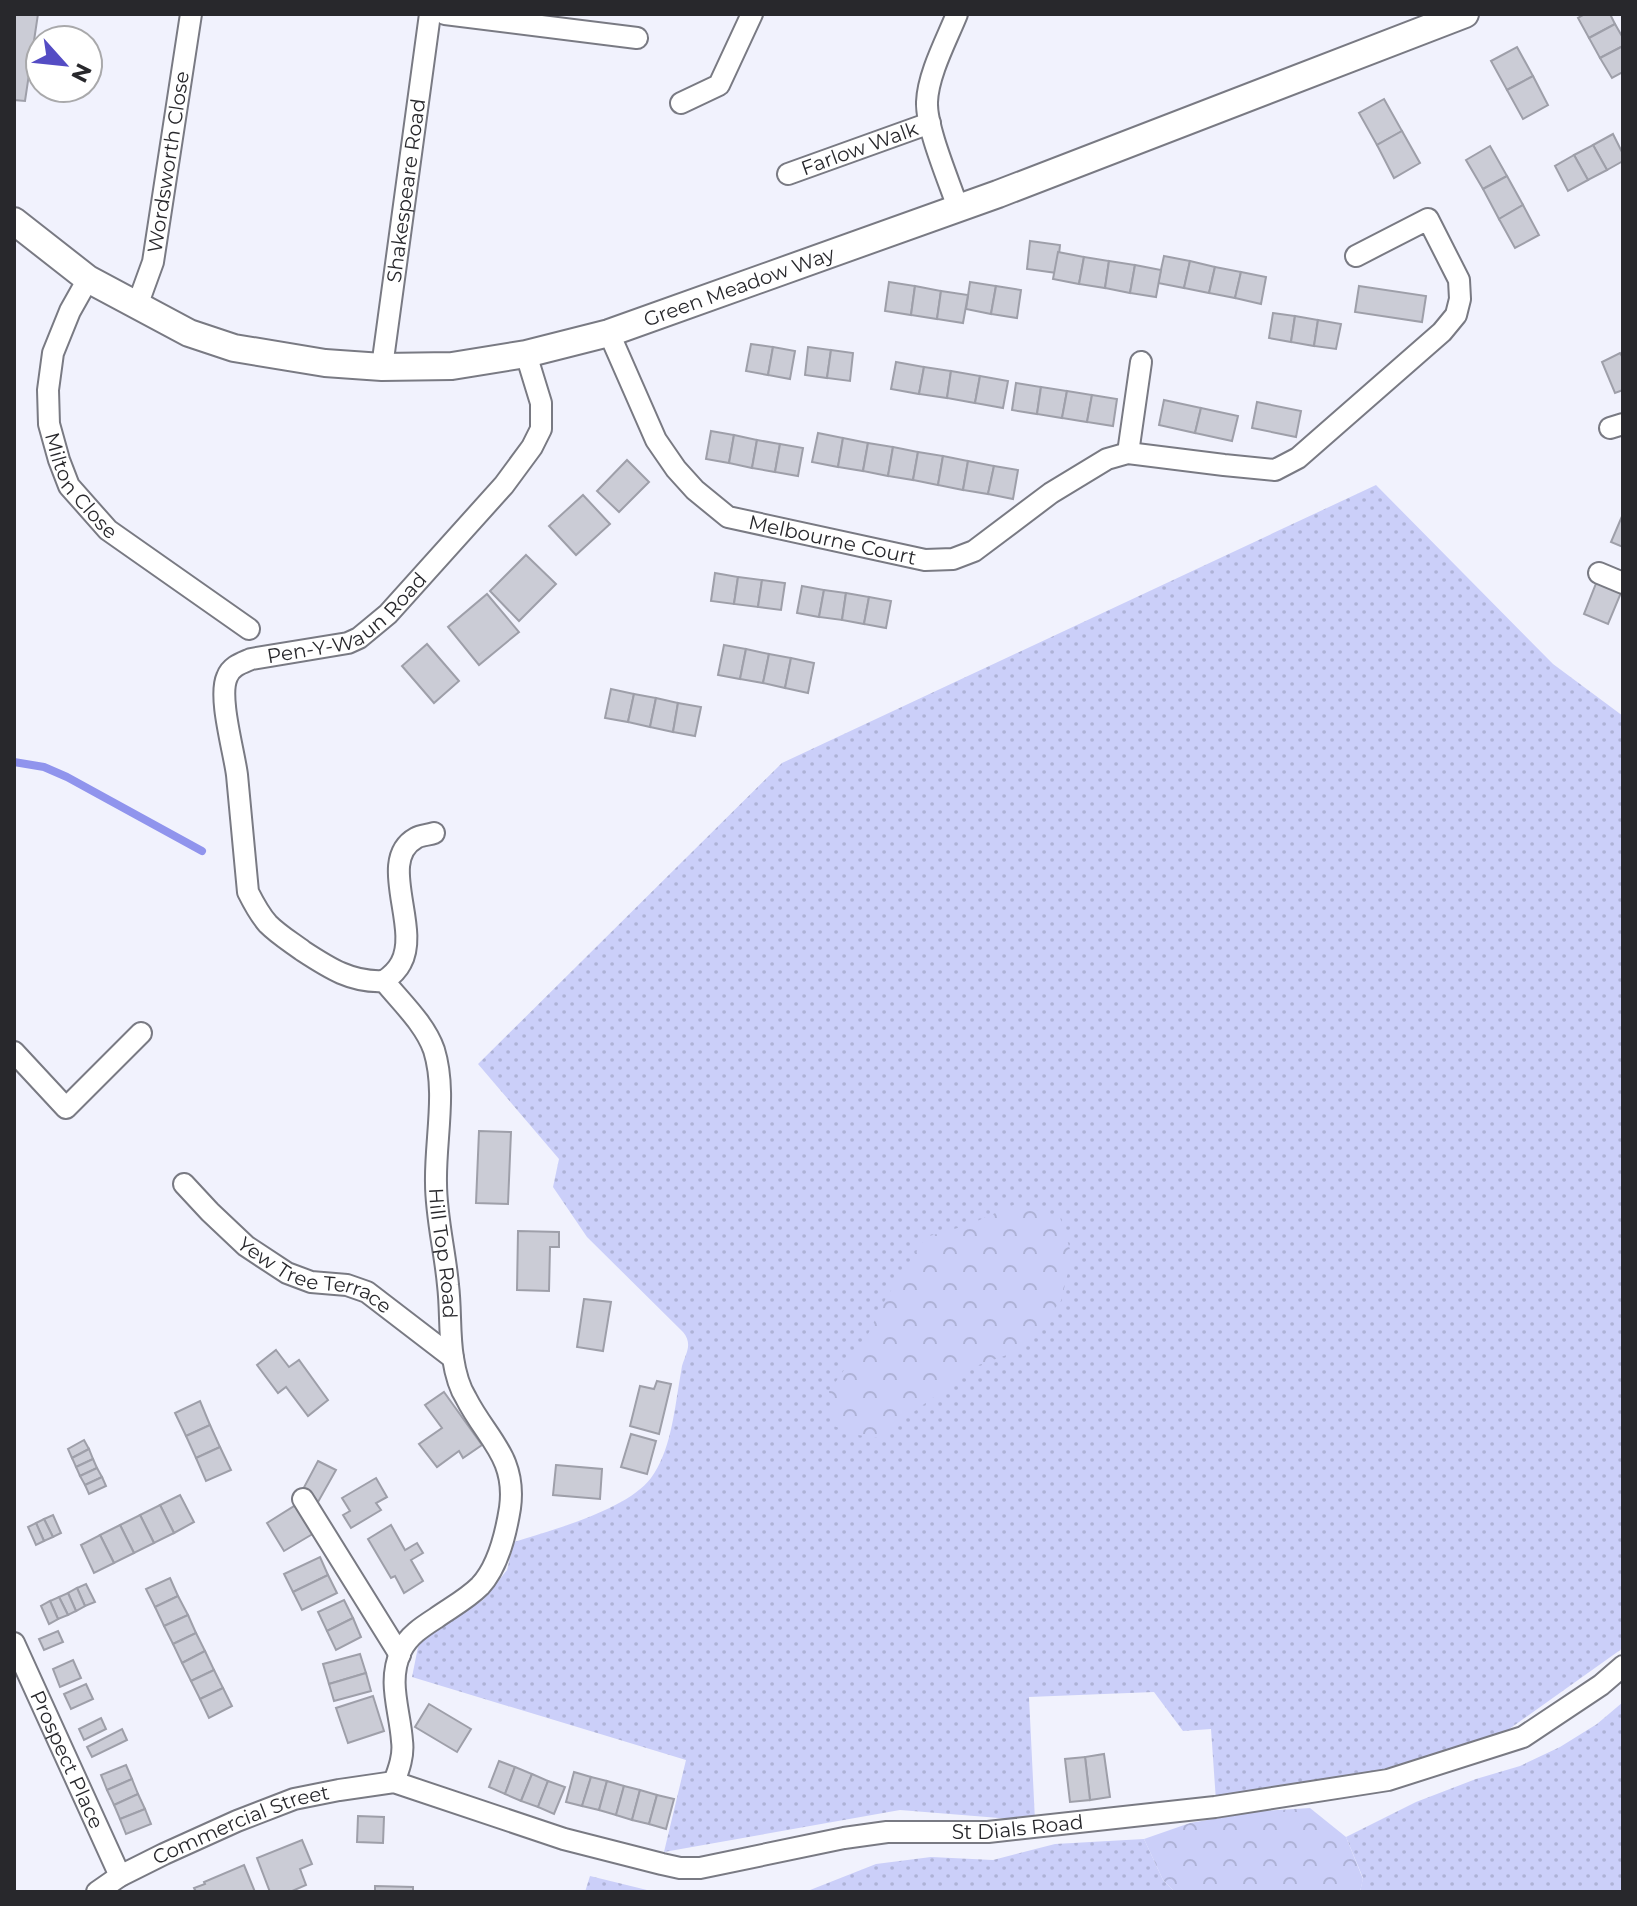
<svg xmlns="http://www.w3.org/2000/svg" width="1637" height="1906" font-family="Montserrat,sans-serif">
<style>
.green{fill:url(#green-dots)}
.forest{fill:url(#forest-crowns)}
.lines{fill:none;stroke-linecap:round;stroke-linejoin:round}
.stream{stroke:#9094ed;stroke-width:8}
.building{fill:#cbccd6;stroke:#9e9fa9;stroke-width:2}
.minor-casing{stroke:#797a83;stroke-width:24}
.tertiary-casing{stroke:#797a83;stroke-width:30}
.minor{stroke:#fff;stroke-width:20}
.tertiary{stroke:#fff;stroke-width:26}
.labels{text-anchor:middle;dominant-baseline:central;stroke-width:8;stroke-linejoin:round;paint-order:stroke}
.street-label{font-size:20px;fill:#28282c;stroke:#fff}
</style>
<defs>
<pattern id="green-dots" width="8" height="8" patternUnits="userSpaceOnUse" patternTransform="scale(2)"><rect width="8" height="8" fill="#cbcff9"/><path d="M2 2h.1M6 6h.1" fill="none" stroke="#aeb2d6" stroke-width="1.8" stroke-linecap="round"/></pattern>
<pattern id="forest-crowns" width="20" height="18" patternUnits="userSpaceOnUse" patternTransform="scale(2)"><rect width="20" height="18" fill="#cbcff9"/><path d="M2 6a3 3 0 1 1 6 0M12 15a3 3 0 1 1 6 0" fill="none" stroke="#aeb2d6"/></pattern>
</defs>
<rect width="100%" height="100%" fill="#f1f2fd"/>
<g class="green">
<path d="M1376 485 1553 664 1623 716V1648L1498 1737 1371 1776 1216 1801 1211 1729 1183 1731 1154 1692 1029 1697 1035 1821 900 1810 664 1852 686 1760 412 1677 418 1647 422 1641 432 1631 483 1600 507 1570 514 1542C552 1530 627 1510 651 1478 670 1452 674 1414 679 1384 680 1378 681 1372 682 1366 686 1353 693 1344 683 1332L587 1237 553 1187 559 1159 478 1064 782 763Z"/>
<path d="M1623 1702V1892H1360L1363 1878 1346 1837 1416 1802 1476 1779 1520 1766 1560 1747 1597 1724Z"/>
<path d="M1144 1839 1163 1880 1175 1892H805L876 1864 931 1857 993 1860 1055 1844Z"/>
<path d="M590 1876 647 1890 656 1892H585Z"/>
</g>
<g class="forest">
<path d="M1016 1204 1060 1217 1072 1256 1061 1301 1018 1351 976 1366 878 1438 858 1435 834 1426 829 1391 864 1342 886 1298 926 1237 968 1225Z"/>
<path d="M1310 1808 1346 1837 1363 1879 1360 1892H1175L1163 1880 1144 1839 1190 1823 1260 1811Z"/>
</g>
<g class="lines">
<path class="stream" d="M14 762 44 767 67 777 202 851"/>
</g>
<g class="building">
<path d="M14 14H38L25 101 14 100Z"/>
<path d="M1585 14H1610L1615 24 1589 38 1578 18Z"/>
<path d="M1615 24 1623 38V46L1600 58 1589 38Z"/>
<path d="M1623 46V72L1612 78 1600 58Z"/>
<path d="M1517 47 1533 76 1507 90 1491 61Z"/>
<path d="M1533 76 1548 105 1523 119 1507 90Z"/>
<path d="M1384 99 1402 131 1377 145 1359 113Z"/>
<path d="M1402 131 1420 163 1394 178 1377 145Z"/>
<path d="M1613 134 1623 154V161L1607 170 1593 145Z"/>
<path d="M1593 145 1607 170 1588 180 1574 155Z"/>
<path d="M1490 146 1507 176 1483 189 1466 160Z"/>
<path d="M1574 155 1588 180 1568 191 1555 166Z"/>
<path d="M1507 176 1523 205 1499 219 1483 189Z"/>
<path d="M1523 205 1539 235 1515 248 1499 219Z"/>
<path d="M1030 241 1060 245 1057 273 1027 269Z"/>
<path d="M1058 252 1084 257 1079 284 1053 279Z"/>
<path d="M1164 256 1190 261 1184 288 1158 283Z"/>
<path d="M1084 257 1109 261 1105 288 1079 284Z"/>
<path d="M1109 261 1135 265 1130 293 1105 288Z"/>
<path d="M1190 261 1215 267 1209 293 1184 288Z"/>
<path d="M1135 265 1161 270 1156 297 1130 293Z"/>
<path d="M1215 267 1241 272 1235 298 1209 293Z"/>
<path d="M1241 272 1266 277 1261 304 1235 298Z"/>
<path d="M889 282 915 286 911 315 885 311Z"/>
<path d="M970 282 996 286 991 314 966 309Z"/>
<path d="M915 286 941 291 937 319 911 315Z"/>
<path d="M996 286 1021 290 1017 318 991 314Z"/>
<path d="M1359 286 1426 296 1422 322 1355 312Z"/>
<path d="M941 291 968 295 963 323 937 319Z"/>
<path d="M1273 313 1295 316 1291 342 1269 338Z"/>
<path d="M1295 316 1318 320 1314 346 1291 342Z"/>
<path d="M1318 320 1341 324 1336 349 1314 346Z"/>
<path d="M751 344 773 347 768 375 746 371Z"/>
<path d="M773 347 795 351 790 379 768 375Z"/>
<path d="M808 347 831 350 827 378 805 375Z"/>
<path d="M831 350 853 353 850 381 827 378Z"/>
<path d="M1620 353 1623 358V390L1615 393 1602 362Z"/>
<path d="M896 362 924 367 919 394 891 389Z"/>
<path d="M924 367 951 371 947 398 919 394Z"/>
<path d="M951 371 980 376 975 403 947 398Z"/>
<path d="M980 376 1008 381 1003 408 975 403Z"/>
<path d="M1016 383 1041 387 1037 414 1012 410Z"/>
<path d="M1041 387 1067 391 1062 418 1037 414Z"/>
<path d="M1067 391 1092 395 1087 422 1062 418Z"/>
<path d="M1092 395 1117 399 1113 426 1087 422Z"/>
<path d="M1164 400 1201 408 1195 433 1159 425Z"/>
<path d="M1257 402 1301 411 1296 437 1252 428Z"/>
<path d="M1201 408 1238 416 1232 441 1195 433Z"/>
<path d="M711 431 734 435 729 463 706 459Z"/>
<path d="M818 433 843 438 838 467 812 462Z"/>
<path d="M734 435 757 440 752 468 729 463Z"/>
<path d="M843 438 868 443 863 471 838 467Z"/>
<path d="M757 440 780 444 775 472 752 468Z"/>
<path d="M868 443 893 447 888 476 863 471Z"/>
<path d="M780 444 803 448 798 476 775 472Z"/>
<path d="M893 447 918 452 913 480 888 476Z"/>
<path d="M918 452 943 456 938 485 913 480Z"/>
<path d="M943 456 968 461 963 490 938 485Z"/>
<path d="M627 460 649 482 619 512 597 491Z"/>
<path d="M968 461 994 466 988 494 963 490Z"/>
<path d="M994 466 1018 470 1013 499 988 494Z"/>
<path d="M583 495 610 524 576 555 549 526Z"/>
<path d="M1623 514V547L1611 542Z"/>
<path d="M526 555 556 584 519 621 490 591Z"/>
<path d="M715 573 738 577 734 604 711 601Z"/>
<path d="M1599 576 1623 588 1608 624 1584 614Z"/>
<path d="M738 577 762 580 758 607 734 604Z"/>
<path d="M762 580 785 583 781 610 758 607Z"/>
<path d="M802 586 824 590 819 617 797 613Z"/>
<path d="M824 590 846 593 842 620 819 617Z"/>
<path d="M846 593 869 597 864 624 842 620Z"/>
<path d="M487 594 519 632 479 665 448 627Z"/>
<path d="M869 597 891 601 886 628 864 624Z"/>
<path d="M427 644 459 681 434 703 402 666Z"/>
<path d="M724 645 746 649 740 679 718 675Z"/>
<path d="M746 649 769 654 763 683 740 679Z"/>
<path d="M769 654 791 658 785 688 763 683Z"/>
<path d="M791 658 814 663 808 693 785 688Z"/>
<path d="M611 689 634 694 628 722 605 718Z"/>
<path d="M634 694 656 698 650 727 628 722Z"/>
<path d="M656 698 678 703 673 732 650 727Z"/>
<path d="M678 703 701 707 695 736 673 732Z"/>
<path d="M479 1131 511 1132 508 1204 476 1203Z"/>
<path d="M518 1231 559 1232V1247H550L549 1291 517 1290Z"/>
<path d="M584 1299 611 1302 603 1351 577 1347Z"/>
<path d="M276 1350 289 1367 299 1360 328 1400 308 1416 286 1387 278 1393 257 1365Z"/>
<path d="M657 1381 671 1384 659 1434 630 1426 640 1386 654 1389Z"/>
<path d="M444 1392 482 1445 463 1458 459 1451 437 1467 419 1444 442 1428 425 1405Z"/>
<path d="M200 1401 210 1425 186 1436 175 1413Z"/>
<path d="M210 1425 220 1447 196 1458 186 1436Z"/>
<path d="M631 1434 656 1441 647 1474 621 1467Z"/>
<path d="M84 1440 89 1449 72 1458 68 1449Z"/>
<path d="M220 1447 231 1470 206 1481 196 1458Z"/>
<path d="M89 1449 93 1459 76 1467 72 1458Z"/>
<path d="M93 1459 97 1468 80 1476 76 1467Z"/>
<path d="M318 1461 336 1470 318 1502 301 1493Z"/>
<path d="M556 1465 602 1469 600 1499 553 1495Z"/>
<path d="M97 1468 102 1477 85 1485 80 1476Z"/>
<path d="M102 1477 106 1486 89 1494 85 1485Z"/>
<path d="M376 1478 387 1497 376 1503 381 1510 351 1528 343 1515 350 1511 342 1498Z"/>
<path d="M180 1495 194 1522 174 1533 160 1505Z"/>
<path d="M299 1503 316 1532 284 1551 267 1523Z"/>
<path d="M160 1505 174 1533 154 1543 140 1515Z"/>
<path d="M53 1515 61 1533 53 1537 44 1519Z"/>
<path d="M140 1515 154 1543 134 1553 120 1525Z"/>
<path d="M44 1519 53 1537 44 1541 36 1523Z"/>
<path d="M36 1523 44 1541 36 1545 28 1527Z"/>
<path d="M120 1525 134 1553 114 1563 100 1535Z"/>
<path d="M391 1525 405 1550 417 1543 423 1553 411 1560 423 1581 404 1593 395 1576 391 1578 368 1539Z"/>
<path d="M100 1535 114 1563 94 1573 81 1545Z"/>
<path d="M320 1557 328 1575 293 1592 284 1574Z"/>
<path d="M328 1575 337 1593 302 1610 293 1592Z"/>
<path d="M170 1578 178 1596 155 1607 146 1589Z"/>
<path d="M86 1584 95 1602 85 1606 77 1588Z"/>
<path d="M77 1588 85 1606 76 1611 68 1593Z"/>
<path d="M68 1593 76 1611 68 1615 59 1597Z"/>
<path d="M178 1596 188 1615 164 1626 155 1607Z"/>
<path d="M59 1597 68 1615 58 1619 50 1601Z"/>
<path d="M344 1600 353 1618 327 1631 318 1612Z"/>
<path d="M50 1601 58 1619 49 1624 41 1606Z"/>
<path d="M188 1615 196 1633 173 1644 164 1626Z"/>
<path d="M353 1618 361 1637 336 1650 327 1631Z"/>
<path d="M58 1631 63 1642 44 1650 39 1639Z"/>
<path d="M196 1633 205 1651 182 1663 173 1644Z"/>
<path d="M205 1651 214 1670 191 1681 182 1663Z"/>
<path d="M360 1654 366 1673 329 1684 323 1664Z"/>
<path d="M73 1660 81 1678 60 1687 53 1669Z"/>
<path d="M214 1670 223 1688 200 1699 191 1681Z"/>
<path d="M366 1673 371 1691 334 1701 329 1684Z"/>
<path d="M86 1684 93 1699 71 1709 64 1694Z"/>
<path d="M223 1688 232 1706 209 1718 200 1699Z"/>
<path d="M373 1696 384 1731 348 1743 336 1708Z"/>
<path d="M429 1704 471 1729 457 1752 415 1727Z"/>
<path d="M101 1718 106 1729 84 1740 79 1729Z"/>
<path d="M122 1729 127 1740 92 1757 87 1747Z"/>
<path d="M1104 1754 1110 1797 1090 1800 1085 1757Z"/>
<path d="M1085 1757 1090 1800 1070 1802 1065 1759Z"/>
<path d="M499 1761 515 1767 505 1794 489 1787Z"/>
<path d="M126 1765 132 1779 107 1790 101 1775Z"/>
<path d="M515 1767 532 1774 521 1801 505 1794Z"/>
<path d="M574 1772 591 1777 582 1806 566 1802Z"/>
<path d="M532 1774 548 1781 538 1807 521 1801Z"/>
<path d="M591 1777 607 1781 599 1810 582 1806Z"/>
<path d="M132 1779 138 1794 114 1805 107 1790Z"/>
<path d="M548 1781 565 1787 554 1814 538 1807Z"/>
<path d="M607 1781 624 1786 616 1815 599 1810Z"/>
<path d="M624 1786 640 1790 632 1820 616 1815Z"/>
<path d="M640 1790 657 1795 649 1824 632 1820Z"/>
<path d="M138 1794 145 1809 120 1819 114 1805Z"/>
<path d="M657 1795 674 1799 666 1829 649 1824Z"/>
<path d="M145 1809 151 1824 126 1834 120 1819Z"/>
<path d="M358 1816 384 1817 383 1843 357 1842Z"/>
<path d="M302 1840 312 1864 300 1869 306 1885 290 1892H270L257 1858Z"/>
<path d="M244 1865 255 1892H196L194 1888 205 1884 204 1882Z"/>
<path d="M375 1886 413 1887V1892H375Z"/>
</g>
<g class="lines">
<g class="minor-casing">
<g id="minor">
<path d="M445 14 637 38"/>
<path d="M957 14C947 39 928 74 927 102 926 128 949 181 958 208"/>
<path d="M681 103 719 85 752 14"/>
<path id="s1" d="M788 174 930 123"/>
<path id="s2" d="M88 279 70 311 53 353 48 390 49 424 59 460 69 486 108 530 249 629"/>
<path id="s3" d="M137 306 153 262 191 14"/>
<path id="s4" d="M609 333 656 440 676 469 695 490 728 517 925 560 953 559 974 551 1051 493 1107 459 1128 453 1224 465 1275 470 1298 458 1442 332 1456 315 1460 299 1459 280 1428 219 1356 256"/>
<path id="s5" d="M382 367 430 14"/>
<path d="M1610 428 1623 424"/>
<path d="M1128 453 1141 362"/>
<path d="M1599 573 1623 583"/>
<path id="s6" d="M384 981C352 983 329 968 303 951 291 942 279 935 268 924 260 915 254 904 248 892 244 853 241 814 237 775 234 751 218 697 227 677 231 666 242 663 251 659L348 643 359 638 388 614 504 485 532 447 541 429V403L526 354"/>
<path id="s7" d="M384 981C401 1002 425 1024 434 1050 447 1092 435 1140 436 1183 436 1217 445 1251 448 1285 451 1309 449 1334 453 1358 455 1371 459 1387 466 1398 486 1438 517 1457 510 1508 506 1533 498 1567 480 1586 467 1599 450 1608 436 1618 422 1627 408 1636 401 1651 387 1682 400 1710 402 1741 404 1755 399 1769 394 1782"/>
<path d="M384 981C391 976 397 971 401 963 421 927 376 860 416 838 421 835 429 835 434 833"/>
<path d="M14 1052 66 1108 141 1033"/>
<path id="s8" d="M184 1184 210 1212 246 1246 287 1273 311 1282 347 1285 367 1292 453 1358"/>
<path d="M303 1499 400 1655"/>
<path id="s9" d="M14 1643 120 1876"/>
<path id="s10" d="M97 1892 120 1876 164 1854 237 1821 294 1799 339 1790 394 1782 564 1839 662 1864 680 1868H700L844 1838 887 1832H988L1215 1807 1388 1780 1523 1737 1601 1685 1623 1666"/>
</g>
</g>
<g class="tertiary-casing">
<g id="tertiary">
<path id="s11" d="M14 221 88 279 189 333 234 348 325 363 382 367 452 366 526 354 609 333 998 194 1465 14"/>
</g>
</g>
<use href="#minor" class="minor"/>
<use href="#tertiary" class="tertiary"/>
</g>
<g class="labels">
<g class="street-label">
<text stroke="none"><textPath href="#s1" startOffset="76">Farlow Walk</textPath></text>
<text stroke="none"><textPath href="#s3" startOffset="148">Wordsworth Close</textPath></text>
<text stroke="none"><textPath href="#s5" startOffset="178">Shakespeare Road</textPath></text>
<text stroke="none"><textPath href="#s11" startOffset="774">Green Meadow Way</textPath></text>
<text stroke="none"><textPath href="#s2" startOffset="224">Milton Close</textPath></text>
<text stroke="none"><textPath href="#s4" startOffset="330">Melbourne Court</textPath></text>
<text stroke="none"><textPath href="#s6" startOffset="526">Pen-Y-Waun Road</textPath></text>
<text stroke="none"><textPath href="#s7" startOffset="290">Hill Top Road</textPath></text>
<text stroke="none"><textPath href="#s8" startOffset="164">Yew Tree Terrace</textPath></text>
<text stroke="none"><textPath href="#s9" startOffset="128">Prospect Place</textPath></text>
<text stroke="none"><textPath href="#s10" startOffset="960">St Dials Road</textPath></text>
<text stroke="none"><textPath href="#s10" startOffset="160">Commercial Street</textPath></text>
</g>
</g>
<rect width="1637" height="1906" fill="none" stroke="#28282c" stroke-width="32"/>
<g transform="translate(64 64) rotate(117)"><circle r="38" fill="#ffffff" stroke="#a9a9ab" stroke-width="2"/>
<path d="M0-6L14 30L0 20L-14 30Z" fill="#544cc4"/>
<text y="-12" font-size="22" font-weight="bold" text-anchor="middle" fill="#28282c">N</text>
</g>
</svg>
